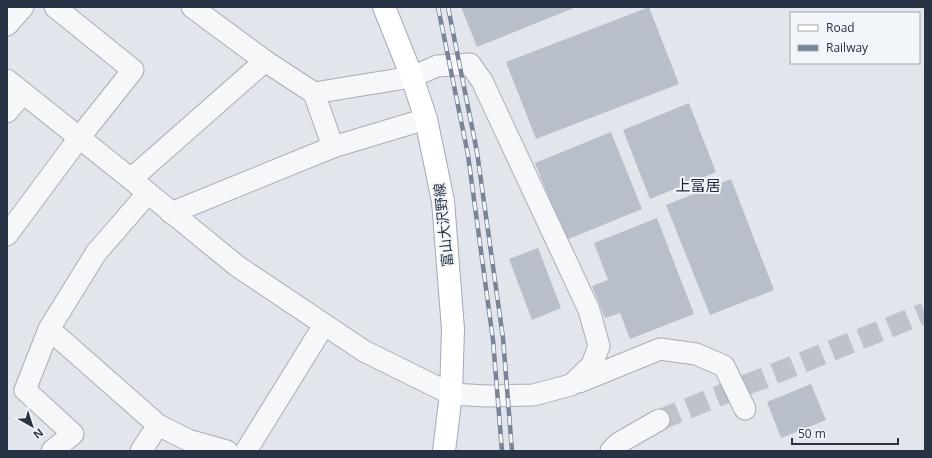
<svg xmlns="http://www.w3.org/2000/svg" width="932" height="458" font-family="'Open Sans','Noto Sans JP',sans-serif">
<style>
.building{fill:#b9bfca}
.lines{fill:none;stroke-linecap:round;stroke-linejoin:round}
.minor-tunnel{stroke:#bdc2cb;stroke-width:21;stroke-dasharray:21 10;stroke-linecap:butt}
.minor-casing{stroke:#a6adb7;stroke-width:23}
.major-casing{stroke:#a0aab9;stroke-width:24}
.minor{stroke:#f5f7f9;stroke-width:21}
.major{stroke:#fff;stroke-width:22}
.rail-casing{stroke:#7a8497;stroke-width:4.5}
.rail{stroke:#f2f5f9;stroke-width:3;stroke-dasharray:9;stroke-linecap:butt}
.labels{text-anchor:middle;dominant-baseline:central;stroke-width:4;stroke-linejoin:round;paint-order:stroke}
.street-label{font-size:14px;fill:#283346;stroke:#f2f5f9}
.neighbourhood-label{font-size:15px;fill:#1a2336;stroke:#f2f5f9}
</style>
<rect width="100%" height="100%" fill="#e2e6ec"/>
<g class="building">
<path d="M461 7H576L477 47Z"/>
<path d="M649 7 679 84 536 139 506 62Z"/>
<path d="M689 103 716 172 650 199 623 130Z"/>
<path d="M611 132 642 209 566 240 535 163Z"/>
<path d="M731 179 774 290 710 315 666 205Z"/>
<path d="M657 218 694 314 630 339 620 313 605 318 592 286 608 280 594 243Z"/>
<path d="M538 248 561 308 532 320 509 259Z"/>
<path d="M811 384 826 420 781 438 767 402Z"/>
</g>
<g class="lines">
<path class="minor-tunnel" d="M659 420 925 313"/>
<g class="minor-casing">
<g id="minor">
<path d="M192 7 265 61 314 93 333 147"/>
<path d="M7 25 23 7"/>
<path d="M7 80 131 179 237 266 364 351 451 394 487 396 533 395 571 385 592 365 599 346 589 310 482 81 470 64 437 66 412 77 314 93"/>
<path d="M7 112 22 94"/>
<path d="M131 179 265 61"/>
<path d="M171 213 333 147 426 119"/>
<path d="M7 235 79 138 133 70 55 7"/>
<path d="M49 329 158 425 188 440 227 451"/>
<path d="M579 382 660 349 696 354 724 366 745 409"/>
<path d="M52 451 73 434 25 390 49 329 96 253 148 193"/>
<path d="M141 451 158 425"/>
<path d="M246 451 324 325"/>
<path d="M611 451 619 443 659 420"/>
</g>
</g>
<g class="major-casing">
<path id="major" d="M384 7 412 77 426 119 443 201 453 329 451 394 444 451"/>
</g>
<use href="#minor" class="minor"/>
<use href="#major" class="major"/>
<g class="rail-casing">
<g id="rail">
<path d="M438 7 468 155 493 340 502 451"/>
<path d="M448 7 477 152 503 338 512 451"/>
</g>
</g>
<use href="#rail" class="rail"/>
</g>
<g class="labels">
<g class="street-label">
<text transform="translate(443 225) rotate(-96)">富山大沢野線</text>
</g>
<g class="neighbourhood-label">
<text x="698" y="185">上冨居</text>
</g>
</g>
<rect width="932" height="458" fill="none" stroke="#283346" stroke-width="16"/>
<rect x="790" y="12" width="130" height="52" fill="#f2f5f9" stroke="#a1a7b1"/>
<rect x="798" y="25" width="20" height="6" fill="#ffffff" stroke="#a1a7b1"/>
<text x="826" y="32" font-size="12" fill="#283346">Road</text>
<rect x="798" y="45" width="20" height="6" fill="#7a8497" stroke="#a1a7b1"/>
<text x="826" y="52" font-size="12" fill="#283346">Railway</text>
<g transform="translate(32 426) rotate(141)" stroke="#f2f5f9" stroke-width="3" paint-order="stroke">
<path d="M0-3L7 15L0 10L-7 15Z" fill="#283346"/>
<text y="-6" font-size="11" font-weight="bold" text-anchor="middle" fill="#283346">N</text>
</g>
<path d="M792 438v6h106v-6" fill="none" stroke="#283346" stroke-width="2"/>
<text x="798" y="438" font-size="12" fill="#283346" stroke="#f2f5f9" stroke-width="3" paint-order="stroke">50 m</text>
</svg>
